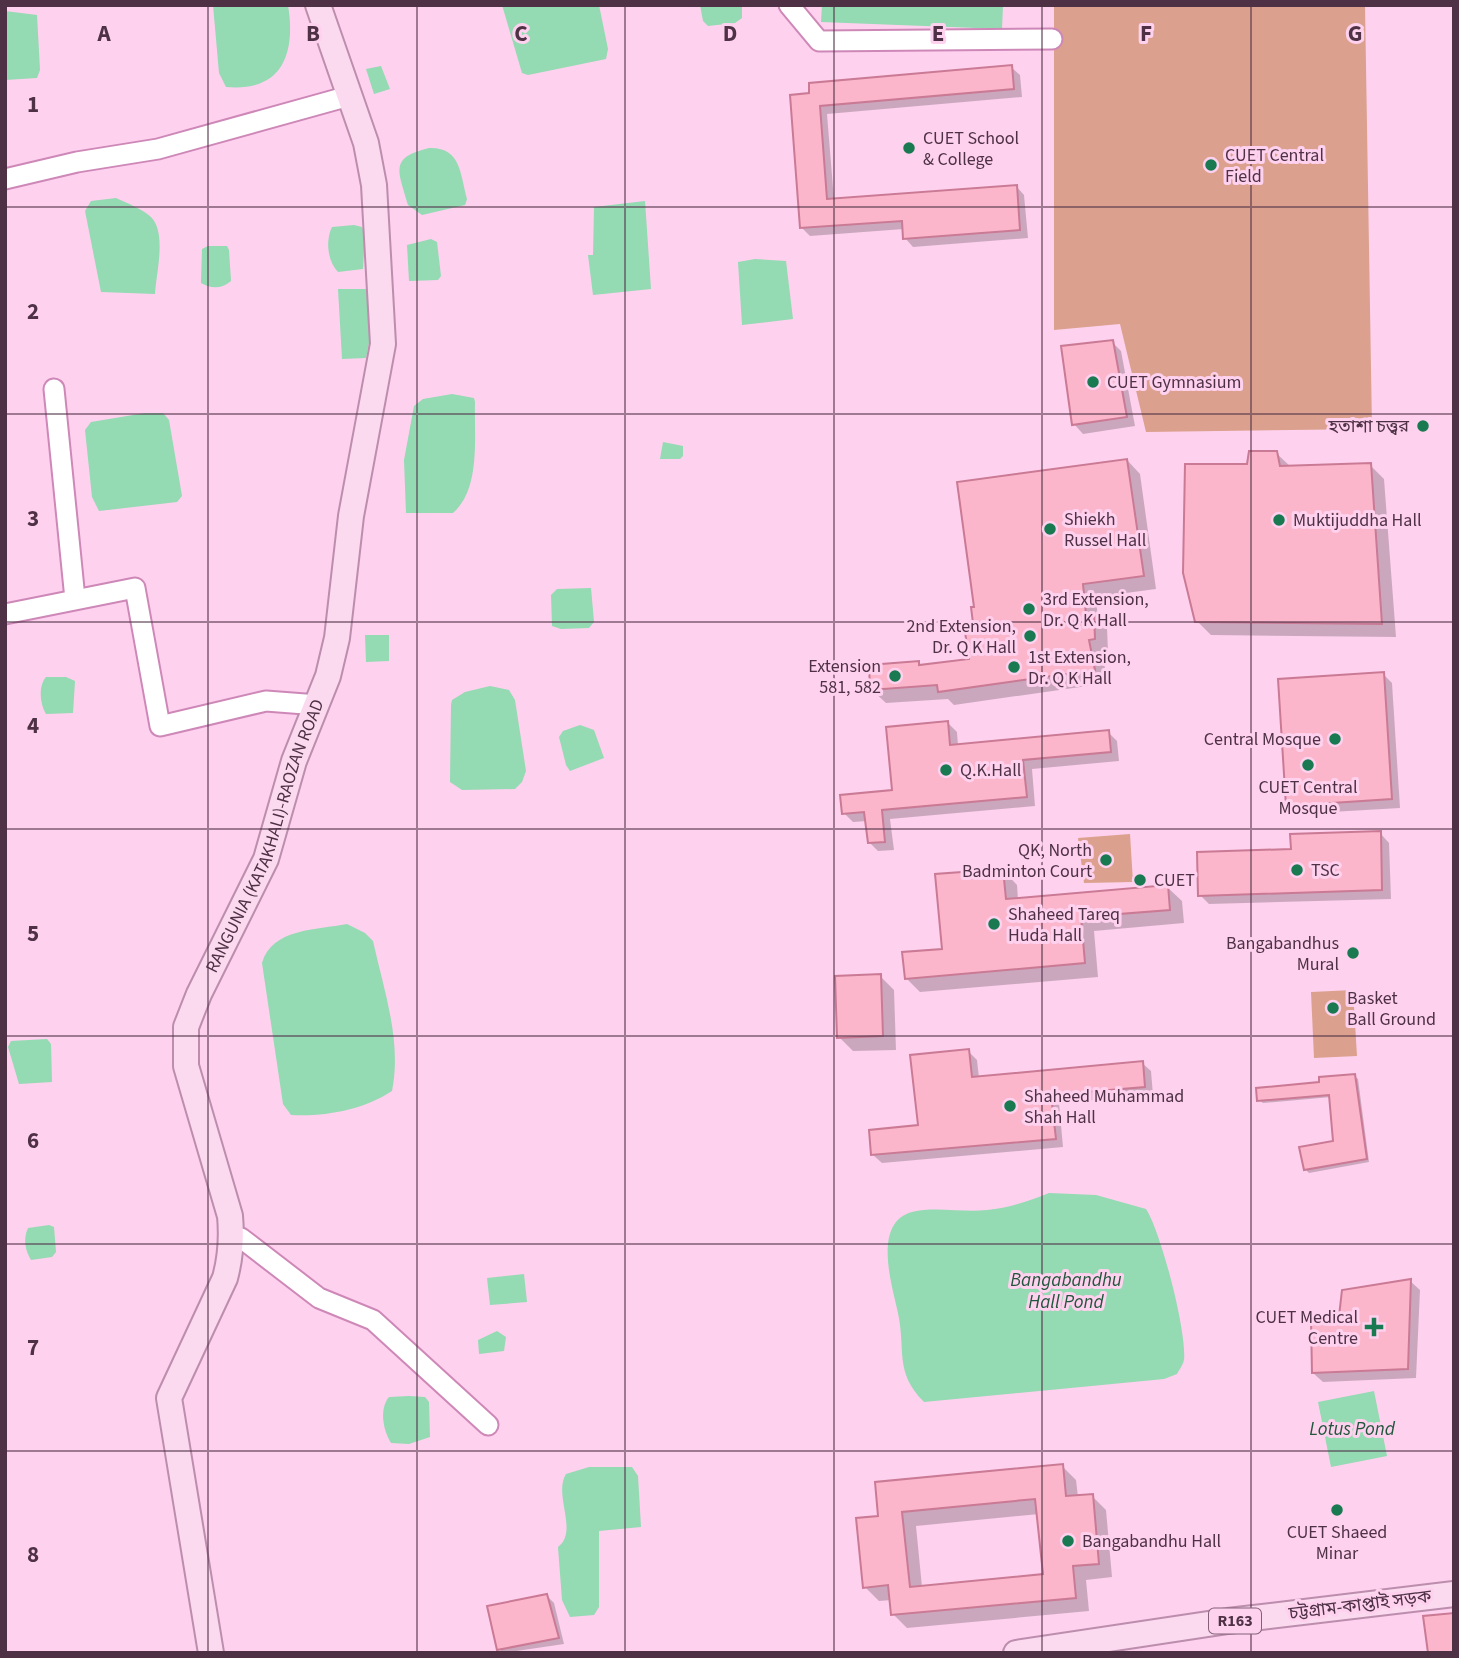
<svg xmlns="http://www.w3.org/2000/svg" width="1459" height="1658" font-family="'Source Sans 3','Noto Sans Bengali',sans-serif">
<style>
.green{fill:#dba18e}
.water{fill:#94dab3}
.shadow{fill:#0003;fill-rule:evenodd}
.building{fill:#fbb6cb;stroke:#ca7a94;stroke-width:2;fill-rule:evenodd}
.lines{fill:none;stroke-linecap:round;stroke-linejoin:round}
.minor-casing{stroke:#ce88b8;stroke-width:23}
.major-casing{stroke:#bc8dad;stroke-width:28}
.minor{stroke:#fff;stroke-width:19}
.major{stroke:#fbd9ef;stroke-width:24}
.grid{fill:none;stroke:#4e3145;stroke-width:2;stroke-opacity:0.55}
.poi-dot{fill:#197950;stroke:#fed1ee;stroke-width:2.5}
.labels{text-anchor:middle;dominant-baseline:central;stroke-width:6;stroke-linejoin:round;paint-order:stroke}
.shield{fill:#fed1ee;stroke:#836178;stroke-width:2}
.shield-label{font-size:16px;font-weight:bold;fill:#4e3145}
.poi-label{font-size:18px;fill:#4e3145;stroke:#fed1ee;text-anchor:start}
.street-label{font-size:18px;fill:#4e3145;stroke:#fed1ee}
.water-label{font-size:19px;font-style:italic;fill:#21563c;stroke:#fed1ee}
.grid-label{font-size:23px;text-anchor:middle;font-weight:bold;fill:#4e3145;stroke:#fed1ee;stroke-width:6;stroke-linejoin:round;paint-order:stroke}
</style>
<rect width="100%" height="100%" fill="#fed1ee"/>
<g class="green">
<path d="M1054 5H1365L1372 429 1146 432 1120 324 1054 330Z"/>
<path d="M1130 834 1133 882 1084 883 1078 838Z"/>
<path d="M1353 990 1357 1056 1314 1058 1311 992Z"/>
</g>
<g class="water">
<path d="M213 5H288C296 54 282 92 226 87L219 73Z"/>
<path d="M502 5H599L608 49 606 59 528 75 522 73Z"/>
<path d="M700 5H742V18L735 23 708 26 703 21Z"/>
<path d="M822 5H1003L1002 29 821 22Z"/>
<path d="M5 11 37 15 40 70 37 78 5 80Z"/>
<path d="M381 66 390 89 374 94 366 69Z"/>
<path d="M429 148C461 147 460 173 467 199L465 205 422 215 408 205C399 171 388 158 429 148Z"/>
<path d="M116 198C127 203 142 209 151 217 167 233 156 274 155 294L101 292 85 211 91 201Z"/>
<path d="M645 201 651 289 593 295 588 255H593L594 207Z"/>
<path d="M354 225 362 227 365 234 363 269 338 272C328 262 325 241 332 227Z"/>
<path d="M431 239 437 242 441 276 438 280 409 281 407 245Z"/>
<path d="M208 246H227L229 250 231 281C222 289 211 289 201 283L202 249Z"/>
<path d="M755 259 786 261 793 319 742 325 738 262Z"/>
<path d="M338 289H369V343L366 358 342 359Z"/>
<path d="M452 394 474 398 475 402C474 436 481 489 453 513H406L404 460 414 406 423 399Z"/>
<path d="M145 413H163L169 420 182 496 177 502 99 511 92 497 85 430 91 422Z"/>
<path d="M663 442 683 446V456L680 459H660Z"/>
<path d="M591 588 594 622 589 628 561 629 552 626 551 595 557 589Z"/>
<path d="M365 635H389V661L366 662Z"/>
<path d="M46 677H66L75 681 73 713 46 714C40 704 38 686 46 677Z"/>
<path d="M490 686 509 690 515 700 526 771 522 782 515 789 462 790 450 782 451 705 452 700 465 692Z"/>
<path d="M580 725 594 730 604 758 570 771 566 765 559 737 563 731Z"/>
<path d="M347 924 365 933 373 941C384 991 402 1041 392 1091 363 1110 324 1117 291 1115L283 1104 262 963C272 928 317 930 347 924Z"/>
<path d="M47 1039 51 1044 52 1082 19 1084 8 1047 11 1041Z"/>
<path d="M1049 1193 1096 1195 1146 1209C1161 1232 1187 1332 1184 1360 1183 1365 1179 1370 1177 1374L1164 1379 924 1402C894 1372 906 1350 898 1313 892 1285 872 1223 912 1212 936 1206 963 1213 987 1210 1009 1208 1029 1201 1049 1193Z"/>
<path d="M49 1225 54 1227 56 1252 52 1257 31 1260C25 1250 23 1239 28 1228Z"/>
<path d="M524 1274 527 1302 490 1305 487 1278Z"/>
<path d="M497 1331 506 1337 504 1351 479 1354 478 1340Z"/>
<path d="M1374 1391 1387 1456 1331 1467 1318 1402Z"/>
<path d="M409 1396 425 1397 429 1402 430 1437 409 1444 391 1443C383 1430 379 1409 389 1397Z"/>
<path d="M589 1467H632L638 1476 641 1527 599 1531V1607L594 1615 570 1617 562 1600 558 1547C579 1531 553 1495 566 1474Z"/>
</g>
<g class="shadow">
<path d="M1011 67 1020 75 1022 97 827 114 834 200 1016 186 1024 195 1028 238 913 247 905 238 904 229 810 236 802 228 811 95Z"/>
<path d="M1112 342 1121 351 1135 426 1083 434 1074 424Z"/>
<path d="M1276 453 1291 467 1370 465 1384 479 1396 637 1211 635 1197 621 1249 465Z"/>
<path d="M1127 460 1140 474 1156 589 1096 597 1098 620 1107 628 1108 652 1102 653 1108 683 954 705 948 699 886 703 872 690 918 663 922 667 971 661 976 633Z"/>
<path d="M1383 674 1392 683 1400 808 1297 814 1287 805Z"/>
<path d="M948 723 957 732 958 746 1108 732 1117 741 1119 761 1032 769 1035 806 890 819 894 850 878 851 869 842 867 821 853 822 844 813 894 792Z"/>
<path d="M1380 833 1389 843 1391 899 1209 904 1200 895 1292 851Z"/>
<path d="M1003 870 1017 885 1018 900 1167 887 1182 901 1184 923 1094 931 1098 977 920 992 906 978 944 951Z"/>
<path d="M880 976 894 990 896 1050 853 1051 839 1037Z"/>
<path d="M968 1051 977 1060 979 1078 1142 1063 1151 1071 1153 1095 1059 1103 1063 1147 882 1163 873 1155 920 1127Z"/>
<path d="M1354 1076 1358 1079 1369 1162 1309 1173 1305 1169 1335 1142 1331 1097 1263 1103 1259 1100Z"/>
<path d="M1410 1281 1420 1290 1416 1378 1323 1382 1313 1373 1341 1317Z"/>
<path d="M1062 1466 1076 1480 1078 1497 1092 1496 1106 1510 1112 1577 1086 1580 1089 1611 907 1628 893 1614 892 1600 879 1601 865 1587 880 1517ZM1039 1514 1045 1575 922 1587 916 1526Z"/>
<path d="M547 1596 554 1603 564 1644 503 1653 499 1649Z"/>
</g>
<g class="building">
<path d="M1012 65 1014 89 820 106 827 199 1017 185 1020 230 903 239 902 221 800 228 790 95 809 93V83Z"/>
<path d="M1113 340 1127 417 1072 425 1061 346Z"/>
<path d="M1249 451H1277L1280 466 1371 463 1382 624 1195 622 1183 573 1185 464H1247Z"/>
<path d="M1127 459 1144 576 1083 584 1086 614 1094 613 1095 639 1089 640 1095 670 938 692 937 685 870 690 869 665 919 661V665L969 659 965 632 974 631 971 607H974L957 482Z"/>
<path d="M1384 672 1392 799 1286 806 1278 679Z"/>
<path d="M948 721 950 745 1109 730 1111 752 1023 760 1027 797 882 810 885 842 868 843 864 812 842 814 840 795 892 790 886 727Z"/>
<path d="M1381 831 1382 890 1198 896 1197 852 1291 849 1290 834Z"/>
<path d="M1003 869 1006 899 1168 885 1170 910 1081 917 1085 963 905 979 902 952 942 949 935 874Z"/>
<path d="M881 974 883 1036 837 1038 835 976Z"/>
<path d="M969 1049 972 1077 1143 1061 1145 1087 1051 1095 1056 1139 871 1155 869 1130 918 1125 910 1055Z"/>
<path d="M1355 1074 1367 1159 1304 1170 1299 1147 1333 1141 1329 1095 1257 1101 1256 1088 1319 1082V1077Z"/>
<path d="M1411 1279 1408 1369 1312 1373 1311 1320 1339 1316 1342 1290Z"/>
<path d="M1063 1464 1066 1496 1093 1494 1099 1564 1073 1566 1076 1598 891 1615 888 1585 863 1588 856 1518 878 1516 875 1482ZM1035 1499 1043 1574 910 1587 902 1512Z"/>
<path d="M547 1594 559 1638 497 1650 487 1606Z"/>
<path d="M1454 1613V1653H1428L1423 1616Z"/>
</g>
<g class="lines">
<g class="minor-casing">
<g id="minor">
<path d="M789 5 819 41 1052 39"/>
<path d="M5 179 77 162 158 149 349 96"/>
<path d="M54 389 75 599"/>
<path d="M5 614 135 588 160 726 266 701 318 705"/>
<path d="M232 1236 241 1238 319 1298 373 1320 488 1425"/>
</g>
</g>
<g class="major-casing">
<g id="major">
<path id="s1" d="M211 1653 169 1398 225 1278C231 1256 232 1238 230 1216L186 1066V1027L199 994 266 859 294 761 328 676 337 638 351 516 383 344 374 185 366 143 318 5"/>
<path d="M1016 1653 1228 1621 1454 1594"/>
</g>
</g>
<use href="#minor" class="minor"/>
<use href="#major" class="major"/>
</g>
<path class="grid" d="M208 5V1653M417 5V1653M625 5V1653M834 5V1653M1042 5V1653M1251 5V1653M5 207H1454M5 414H1454M5 622H1454M5 829H1454M5 1036H1454M5 1244H1454M5 1451H1454"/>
<g class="poi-dot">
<circle cx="909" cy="148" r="7"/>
<circle cx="1211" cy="165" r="7"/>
<circle cx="1093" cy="382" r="7"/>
<circle cx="1423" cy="426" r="7"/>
<circle cx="1279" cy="520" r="7"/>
<circle cx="1050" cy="529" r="7"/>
<circle cx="1029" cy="609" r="7"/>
<circle cx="1030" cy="636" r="7"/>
<circle cx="1014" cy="667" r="7"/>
<circle cx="895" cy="676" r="7"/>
<circle cx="1335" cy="739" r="7"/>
<circle cx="1308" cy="765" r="7"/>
<circle cx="946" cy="770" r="7"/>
<circle cx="1106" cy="860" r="7"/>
<circle cx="1297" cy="870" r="7"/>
<circle cx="1140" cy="880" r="7"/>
<circle cx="994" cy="924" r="7"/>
<circle cx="1353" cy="953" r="7"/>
<circle cx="1333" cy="1008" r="7"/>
<circle cx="1010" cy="1106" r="7"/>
<path d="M1370.5 1316.5h7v7h7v7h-7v7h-7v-7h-7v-7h7z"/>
<circle cx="1337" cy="1510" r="7"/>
<circle cx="1068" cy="1541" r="7"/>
</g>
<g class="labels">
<rect class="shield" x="1209" y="1608.5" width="52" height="25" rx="5"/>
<g class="shield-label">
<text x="1235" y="1621">R163</text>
</g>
<g class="poi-label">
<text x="923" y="138">CUET School<tspan x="923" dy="21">&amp; College</tspan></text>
<text x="1225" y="155">CUET Central<tspan x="1225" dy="21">Field</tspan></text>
<text x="1107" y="382">CUET Gymnasium</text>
<text x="1409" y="426" text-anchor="end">হতাশা চত্ত্বর</text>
<text x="1064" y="519">Shiekh<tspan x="1064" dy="21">Russel Hall</tspan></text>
<text x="1293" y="520">Muktijuddha Hall</text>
<text x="1043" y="599">3rd Extension,<tspan x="1043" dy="21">Dr. Q K Hall</tspan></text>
<text x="1016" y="626" text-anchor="end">2nd Extension,<tspan x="1016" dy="21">Dr. Q K Hall</tspan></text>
<text x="1028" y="657">1st Extension,<tspan x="1028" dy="21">Dr. Q K Hall</tspan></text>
<text x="881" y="666" text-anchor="end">Extension<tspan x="881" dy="21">581, 582</tspan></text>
<text x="1321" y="739" text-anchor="end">Central Mosque</text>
<text x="960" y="770">Q.K.Hall</text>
<text x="1308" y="787" text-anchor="middle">CUET Central<tspan x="1308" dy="21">Mosque</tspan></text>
<text x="1092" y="850" text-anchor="end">QK, North<tspan x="1092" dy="21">Badminton Court</tspan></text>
<text x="1311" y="870">TSC</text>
<text x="1154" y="880">CUET</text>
<text x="1008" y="914">Shaheed Tareq<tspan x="1008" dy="21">Huda Hall</tspan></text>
<text x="1339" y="943" text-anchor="end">Bangabandhus<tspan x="1339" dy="21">Mural</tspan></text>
<text x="1347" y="998">Basket<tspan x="1347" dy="21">Ball Ground</tspan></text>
<text x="1024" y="1096">Shaheed Muhammad<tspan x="1024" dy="21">Shah Hall</tspan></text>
<text x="1358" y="1317" text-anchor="end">CUET Medical<tspan x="1358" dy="21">Centre</tspan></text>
<text x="1337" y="1532" text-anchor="middle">CUET Shaeed<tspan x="1337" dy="21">Minar</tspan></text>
<text x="1082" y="1541">Bangabandhu Hall</text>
</g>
<g class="street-label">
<text stroke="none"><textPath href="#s1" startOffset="856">RANGUNIA (KATAKHALI)-RAOZAN ROAD</textPath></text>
<text transform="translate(1360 1605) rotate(-7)">চট্টগ্রাম-কাপ্তাই সড়ক</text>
</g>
<g class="water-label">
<text x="1066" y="1280">Bangabandhu<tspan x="1066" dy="22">Hall Pond</tspan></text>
<text x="1352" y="1429">Lotus Pond</text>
</g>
</g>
<g class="grid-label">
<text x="104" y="41">A</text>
<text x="313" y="41">B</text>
<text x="521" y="41">C</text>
<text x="730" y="41">D</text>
<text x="938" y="41">E</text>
<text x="1146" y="41">F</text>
<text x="1355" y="41">G</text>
<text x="33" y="112">1</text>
<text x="33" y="319">2</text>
<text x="33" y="526">3</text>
<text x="33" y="733">4</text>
<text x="33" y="941">5</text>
<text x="33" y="1148">6</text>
<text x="33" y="1355">7</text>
<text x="33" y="1562">8</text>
</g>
<rect width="1459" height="1658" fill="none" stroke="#4e3145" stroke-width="14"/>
</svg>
